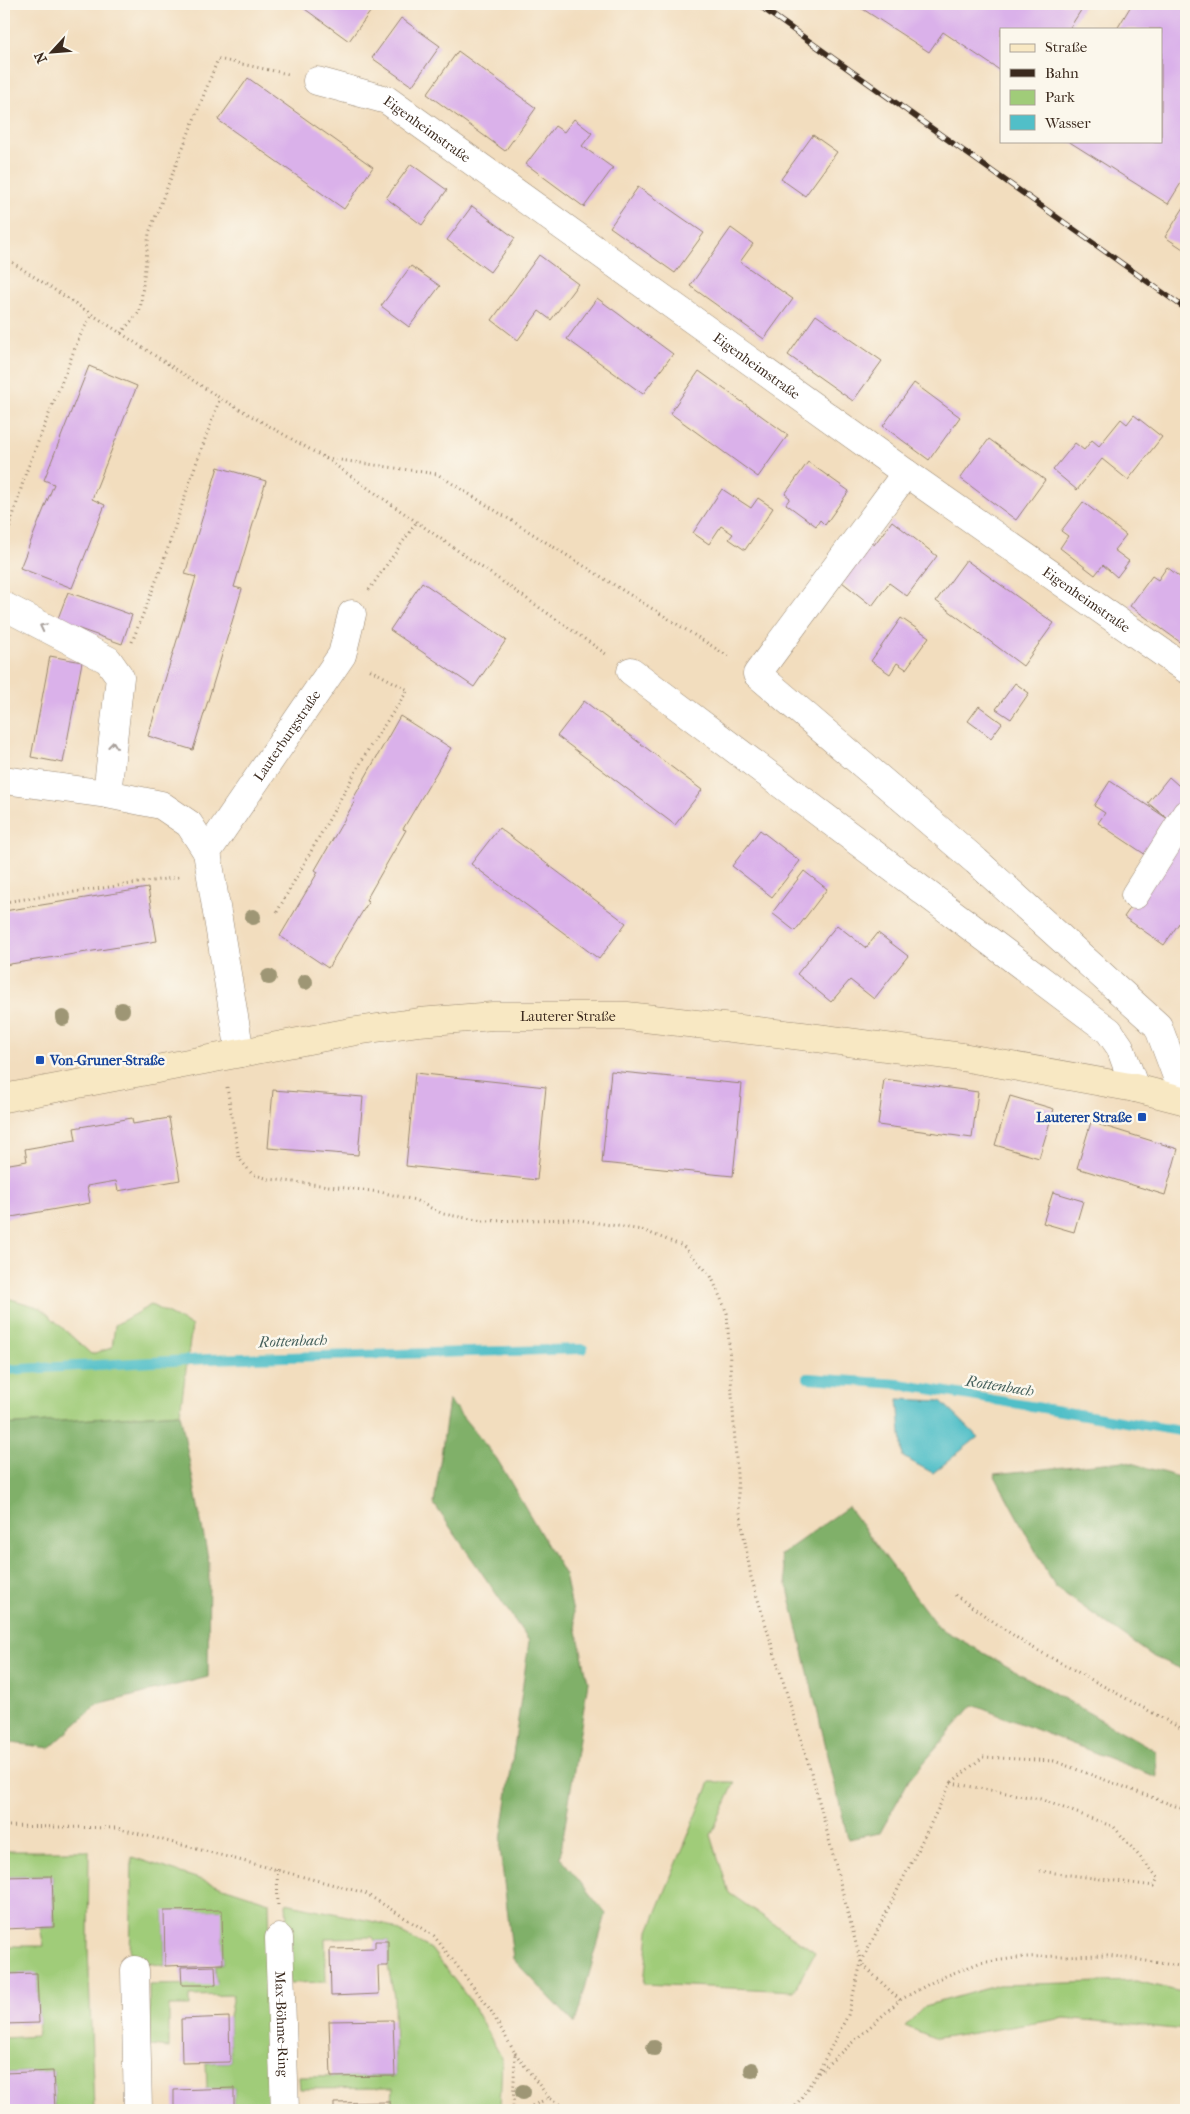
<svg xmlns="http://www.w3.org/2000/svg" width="1190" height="2114" font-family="'IM FELL French Canon',serif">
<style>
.green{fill:#a0cc79;stroke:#6e7b4c}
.forest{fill:#80b069;stroke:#5e6d44}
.water{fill:#51bfc8;stroke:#467473}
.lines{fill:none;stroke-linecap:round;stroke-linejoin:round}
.stream{stroke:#51bfc8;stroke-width:10}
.building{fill:#dab1ea}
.street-casing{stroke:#96846e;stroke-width:29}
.secondary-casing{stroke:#96846e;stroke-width:29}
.path{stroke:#96846e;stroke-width:3;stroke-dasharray:1 4;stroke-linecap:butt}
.street{stroke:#fff;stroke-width:28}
.secondary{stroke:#f8e8c3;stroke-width:28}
.rail-casing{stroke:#3b2a1e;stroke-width:5.5}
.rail{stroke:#fbf7ec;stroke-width:4;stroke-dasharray:11;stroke-linecap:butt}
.tree{fill:#9e9675}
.oneway{stroke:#a79f9a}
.transit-dot{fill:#1a4fb4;stroke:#fbf7ec;stroke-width:2}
.labels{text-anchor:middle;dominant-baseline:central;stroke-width:5;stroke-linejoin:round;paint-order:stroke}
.street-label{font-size:14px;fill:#3b2a1e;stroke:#fbf7ec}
.transit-label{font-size:14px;font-weight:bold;fill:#164399;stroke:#fbf7ec;text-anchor:start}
.water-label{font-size:15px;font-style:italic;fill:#435e5a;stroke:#fbf7ec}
</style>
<rect width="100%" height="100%" fill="#fbf7ec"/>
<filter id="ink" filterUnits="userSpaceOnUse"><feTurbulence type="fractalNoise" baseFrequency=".02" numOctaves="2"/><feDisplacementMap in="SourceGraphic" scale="10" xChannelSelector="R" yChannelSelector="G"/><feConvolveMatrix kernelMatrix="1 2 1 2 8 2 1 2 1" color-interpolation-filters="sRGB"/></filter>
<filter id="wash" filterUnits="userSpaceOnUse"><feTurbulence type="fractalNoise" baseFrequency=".0096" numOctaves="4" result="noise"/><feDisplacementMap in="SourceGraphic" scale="20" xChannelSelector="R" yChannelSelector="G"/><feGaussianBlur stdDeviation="1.12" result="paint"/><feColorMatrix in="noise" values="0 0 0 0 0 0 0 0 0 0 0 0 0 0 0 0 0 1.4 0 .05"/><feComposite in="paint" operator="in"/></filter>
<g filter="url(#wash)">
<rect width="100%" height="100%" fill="#f2ddbe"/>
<g class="green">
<path d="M4 1297 41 1308 91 1354 112 1348 115 1325 151 1305 192 1326 180 1413 4 1425Z"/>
<path d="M710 1782H735L711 1835 729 1893 815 1952 794 1991 644 1984 649 1931Z"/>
<path d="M4 1851H89L88 1947 94 2110H55L53 2071 4 2073V2038L37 2036 39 2023 37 1974H4V1946H44L40 1928 54 1927 52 1876 4 1877Z"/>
<path d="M132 1857 269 1902 274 2110H234V2088L207 2089 206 2063 230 2062 229 2017 233 1995 190 1996V2006H169V2048L149 2046V1985L216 1984 215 1966 223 1964 221 1910 164 1912 165 1966 130 1960Z"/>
<path d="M286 1903 385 1924 431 1949 468 1998 502 2058 500 2110H391L393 2088 300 2089 299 2077 395 2076 394 1997 388 1966V1941H375L373 1937 325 1938 326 1982 290 1983Z"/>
<path d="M1136 1981 1186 1993V2030L1065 2018 937 2039 905 2026 925 2006 999 1985Z"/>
</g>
<g class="forest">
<path d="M449 1400 497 1459 565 1575 588 1682 560 1857 606 1914 575 2024 513 1959 500 1848 529 1641 434 1504Z"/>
<path d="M180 1413 209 1563 208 1677 97 1705 50 1748 4 1742V1425Z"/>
<path d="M1124 1461 1186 1479V1671L1154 1657 1055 1587 994 1474Z"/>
<path d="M848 1507 938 1627 1156 1751 1157 1777 973 1705 909 1780 880 1833 848 1839 780 1555Z"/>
</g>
<path class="water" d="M898 1399 941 1401 978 1437 933 1473 903 1457Z"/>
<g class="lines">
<g class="stream">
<path d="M4 1370 209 1359 583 1349"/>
<path d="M808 1378 899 1384 1186 1432"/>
</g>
</g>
<g id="blocks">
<g class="building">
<path d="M298 4H376L349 41Z"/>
<path d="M855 4H1085L1069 29H1001V71L943 32 929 52Z"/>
<path d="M1132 4H1186V175L1168 204 1068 141H1161V29H1117Z"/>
<path d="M401 18 440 46 412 86 372 58Z"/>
<path d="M458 51 536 108 505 151 427 94Z"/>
<path d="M248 78 373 167 344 209 218 120Z"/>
<path d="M574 119 592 133 582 146 613 168 584 207 526 164 555 126 564 132Z"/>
<path d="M813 135 837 152 805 196 781 179Z"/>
<path d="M411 164 447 190 422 225 386 198Z"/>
<path d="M638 187 704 233 675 273 610 227Z"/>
<path d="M1186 204V251L1165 237Z"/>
<path d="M472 206 515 238 490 272 447 240Z"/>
<path d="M731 228 753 244 740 262 793 299 764 339 690 286Z"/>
<path d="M539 255 578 284 551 320 539 311 518 340 492 320Z"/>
<path d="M411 266 440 286 409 327 381 306Z"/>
<path d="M597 298 673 354 643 394 567 339Z"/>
<path d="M816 315 882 361 853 401 788 355Z"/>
<path d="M89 366 137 386 92 499 105 505 72 588 20 568 54 484 44 480Z"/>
<path d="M699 371 788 435 758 477 670 413Z"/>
<path d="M914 383 960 417 929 460 883 426Z"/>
<path d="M1134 415 1162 437 1128 480 1102 459 1077 490 1053 470 1075 443 1084 450 1092 440 1099 446 1121 419 1127 424Z"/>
<path d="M989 439 1045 480 1016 520 960 478Z"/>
<path d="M808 462 849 491 825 525 820 520 816 526 786 504 790 498 785 494Z"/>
<path d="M218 467 266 481 234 587 242 589 193 750 148 736 196 577 185 574Z"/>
<path d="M722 489 751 508 758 498 773 508 745 550 729 539 733 534 721 526 709 544 693 533Z"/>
<path d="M1083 502 1126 535 1114 550 1129 561 1117 577 1103 565 1095 575 1060 548 1068 536 1061 531Z"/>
<path d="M892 521 937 556 907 596 889 583 872 606 842 582 871 543 874 545Z"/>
<path d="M966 560 1054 623 1023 666 936 601Z"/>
<path d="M1167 567 1186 582V634L1180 642 1130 606 1152 576 1158 580Z"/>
<path d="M422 582 506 640 474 687 390 630Z"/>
<path d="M68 592 132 615 122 644 57 621Z"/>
<path d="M901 618 929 637 906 669 897 663 890 674 871 661Z"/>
<path d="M50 656 82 662 63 763 31 757Z"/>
<path d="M1015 683 1029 693 1011 719 996 709Z"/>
<path d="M584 701 702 790 675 825 557 736Z"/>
<path d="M979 706 1002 723 991 738 968 721Z"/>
<path d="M400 716 451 748 403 829 406 830 366 900 369 901 328 968 280 936 318 872 315 870 355 801 353 799Z"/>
<path d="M1169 777 1186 792V801L1146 855 1098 823 1105 813 1094 806 1110 781 1168 819 1148 803Z"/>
<path d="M499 828 626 923 599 959 471 864Z"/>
<path d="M760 830 800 861 772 897 732 866Z"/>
<path d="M1177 840 1186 847V913L1164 945 1124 917Z"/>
<path d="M804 871 827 889 795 931 772 913Z"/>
<path d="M148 888 157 941 4 965V911Z"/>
<path d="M837 925 866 948 878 933 908 956 874 999 850 980 831 1002 797 974Z"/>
<path d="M611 1071 742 1084 733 1176 602 1163Z"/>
<path d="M415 1073 546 1087 537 1180 406 1166Z"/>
<path d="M884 1079 978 1092 972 1138 878 1125Z"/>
<path d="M273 1090 363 1097 358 1155 268 1148Z"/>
<path d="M1010 1096 1054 1109 1039 1158 995 1145Z"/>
<path d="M132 1118 133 1124 169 1118 180 1180 118 1191 116 1181 87 1186 90 1203 6 1218 4 1205V1165L27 1161 25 1149 76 1140 74 1128Z"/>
<path d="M1091 1122 1178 1149 1165 1195 1077 1168Z"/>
<path d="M1053 1192 1083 1201 1074 1232 1043 1223Z"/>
<path d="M52 1876 54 1927 4 1929V1877Z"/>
<path d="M222 1910 223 1964 165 1966 164 1911Z"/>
<path d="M375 1941H388V1966H378L379 1994 331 1996 330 1949 375 1948Z"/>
<path d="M215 1966 216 1985H182L181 1967Z"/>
<path d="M37 1973 39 2023 4 2024V1974Z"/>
<path d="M229 2017 230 2062 182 2063 181 2019Z"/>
<path d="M393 2020 395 2076 331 2077 329 2021Z"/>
<path d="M53 2071 55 2110H4V2073Z"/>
<path d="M234 2088V2110H174V2090Z"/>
<path d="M390 2102 391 2110H334V2103Z"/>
</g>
</g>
</g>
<g filter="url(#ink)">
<use href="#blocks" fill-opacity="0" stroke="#96846e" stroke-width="1"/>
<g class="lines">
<g class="street-casing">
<g id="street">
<path id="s1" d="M317 81 387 100 906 473 1186 669"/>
<path d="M906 473 757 674 976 861 1158 1026 1186 1101"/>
<path d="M4 606 108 660 120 677 107 794"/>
<path d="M631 671 1109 1031 1120 1047 1135 1088"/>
<path d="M4 780 107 794 161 805 189 824 207 852"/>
<path d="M1135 895 1186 814"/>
<path id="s2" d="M240 1053 207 852 342 655 352 614"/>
<path id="s3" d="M279 1938 285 2110"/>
<path d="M135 1970 138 2110"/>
</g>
</g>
<g class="secondary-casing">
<g id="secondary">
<path id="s4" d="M4 1098 356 1031 419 1022 493 1016H627L802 1036 962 1057 1135 1088 1186 1101"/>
</g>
</g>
<g class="path">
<path d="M4 257 220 398 325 458 606 654"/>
<path d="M121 333 140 311 149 233 218 59 288 74"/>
<path d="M326 458 437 474 731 658"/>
<path d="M4 547 25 475 79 338 92 314"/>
<path d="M369 590 416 523"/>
<path d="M132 642 162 566 192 475 220 398"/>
<path d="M4 902 180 877"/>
<path d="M277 912 369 748 408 690 369 669"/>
<path d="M227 1087 239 1158 252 1174 269 1179 380 1192 415 1200 443 1214 483 1221 573 1219 642 1230 683 1246 711 1276 727 1313 739 1507 751 1577 814 1782 861 1963 848 2015 817 2074"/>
<path d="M955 1595 1026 1644 1186 1731"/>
<path d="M952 1782 983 1757 1054 1761 1186 1810"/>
<path d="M4 1826 117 1828 365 1893 434 1936 488 2006 515 2053 513 2110"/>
<path d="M277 1869 278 1908"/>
<path d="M900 2000 861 1963 951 1783 1040 1799 1114 1827 1158 1878 1154 1886 1040 1871"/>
<path d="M515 2053 549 2098"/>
<path d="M523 2110 549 2098 571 2110"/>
<path d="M793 2110 817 2074 900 2000 938 1979 979 1963 1024 1957 1107 1955 1186 1967"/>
</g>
<use href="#street" class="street"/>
<use href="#secondary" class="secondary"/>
<g class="rail-casing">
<path id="rail" d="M757 4 1186 309"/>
</g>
<use href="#rail" class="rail"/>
</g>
<g class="tree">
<circle cx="253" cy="917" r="8"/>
<circle cx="269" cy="977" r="8"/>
<circle cx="305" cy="982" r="8"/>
<circle cx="122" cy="1010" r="8"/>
<circle cx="63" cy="1018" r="8"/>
<circle cx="654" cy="2048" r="8"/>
<circle cx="752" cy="2070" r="8"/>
<circle cx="523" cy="2092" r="8"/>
</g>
<defs><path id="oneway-chevron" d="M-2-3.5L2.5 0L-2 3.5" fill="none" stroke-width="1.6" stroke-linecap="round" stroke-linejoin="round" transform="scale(1.25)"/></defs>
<g class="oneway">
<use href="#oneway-chevron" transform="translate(43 627) rotate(-153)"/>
<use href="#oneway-chevron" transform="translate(113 745) rotate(-84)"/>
</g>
</g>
<g class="transit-dot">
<rect x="35" y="1055" width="10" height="10" rx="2.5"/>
<rect x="1137" y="1112" width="10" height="10" rx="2.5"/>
</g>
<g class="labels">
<g class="street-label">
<text stroke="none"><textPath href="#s1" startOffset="122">Eigenheimstraße</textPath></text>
<text stroke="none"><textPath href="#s1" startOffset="528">Eigenheimstraße</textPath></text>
<text stroke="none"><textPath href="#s1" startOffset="932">Eigenheimstraße</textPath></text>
<text stroke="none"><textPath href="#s2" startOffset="345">Lauterburgstraße</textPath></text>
<text stroke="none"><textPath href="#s4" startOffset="571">Lauterer Straße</textPath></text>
<text stroke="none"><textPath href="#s3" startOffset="86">Max-Böhme-Ring</textPath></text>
</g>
<g class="transit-label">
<text x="50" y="1060">Von-Gruner-Straße</text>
<text x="1132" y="1117" text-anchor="end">Lauterer Straße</text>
</g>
<g class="water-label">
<text transform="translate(293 1341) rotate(-2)">Rottenbach</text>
<text transform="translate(1000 1386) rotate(9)">Rottenbach</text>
</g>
</g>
<rect width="1190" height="2114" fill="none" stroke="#fbf7ec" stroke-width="20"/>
<rect x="1000" y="28" width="162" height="115" fill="#fbf7ec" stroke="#aea59a"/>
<rect x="1010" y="44" width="25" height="8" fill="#f8e8c3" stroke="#aea59a"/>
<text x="1045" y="52" font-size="15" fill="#3b2a1e">Straße</text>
<rect x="1010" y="69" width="25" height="8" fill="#3b2a1e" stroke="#aea59a"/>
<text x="1045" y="78" font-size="15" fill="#3b2a1e">Bahn</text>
<rect x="1010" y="90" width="25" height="15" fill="#a0cc79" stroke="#aea59a"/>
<text x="1045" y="102" font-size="15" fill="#3b2a1e">Park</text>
<rect x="1010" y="115" width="25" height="15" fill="#51bfc8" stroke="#aea59a"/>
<text x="1045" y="128" font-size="15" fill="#3b2a1e">Wasser</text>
<g transform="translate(52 52) rotate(244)" stroke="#fbf7ec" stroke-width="4" paint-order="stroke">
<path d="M0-4L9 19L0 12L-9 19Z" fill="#3b2a1e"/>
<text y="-8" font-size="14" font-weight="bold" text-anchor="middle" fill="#3b2a1e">N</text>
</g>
</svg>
